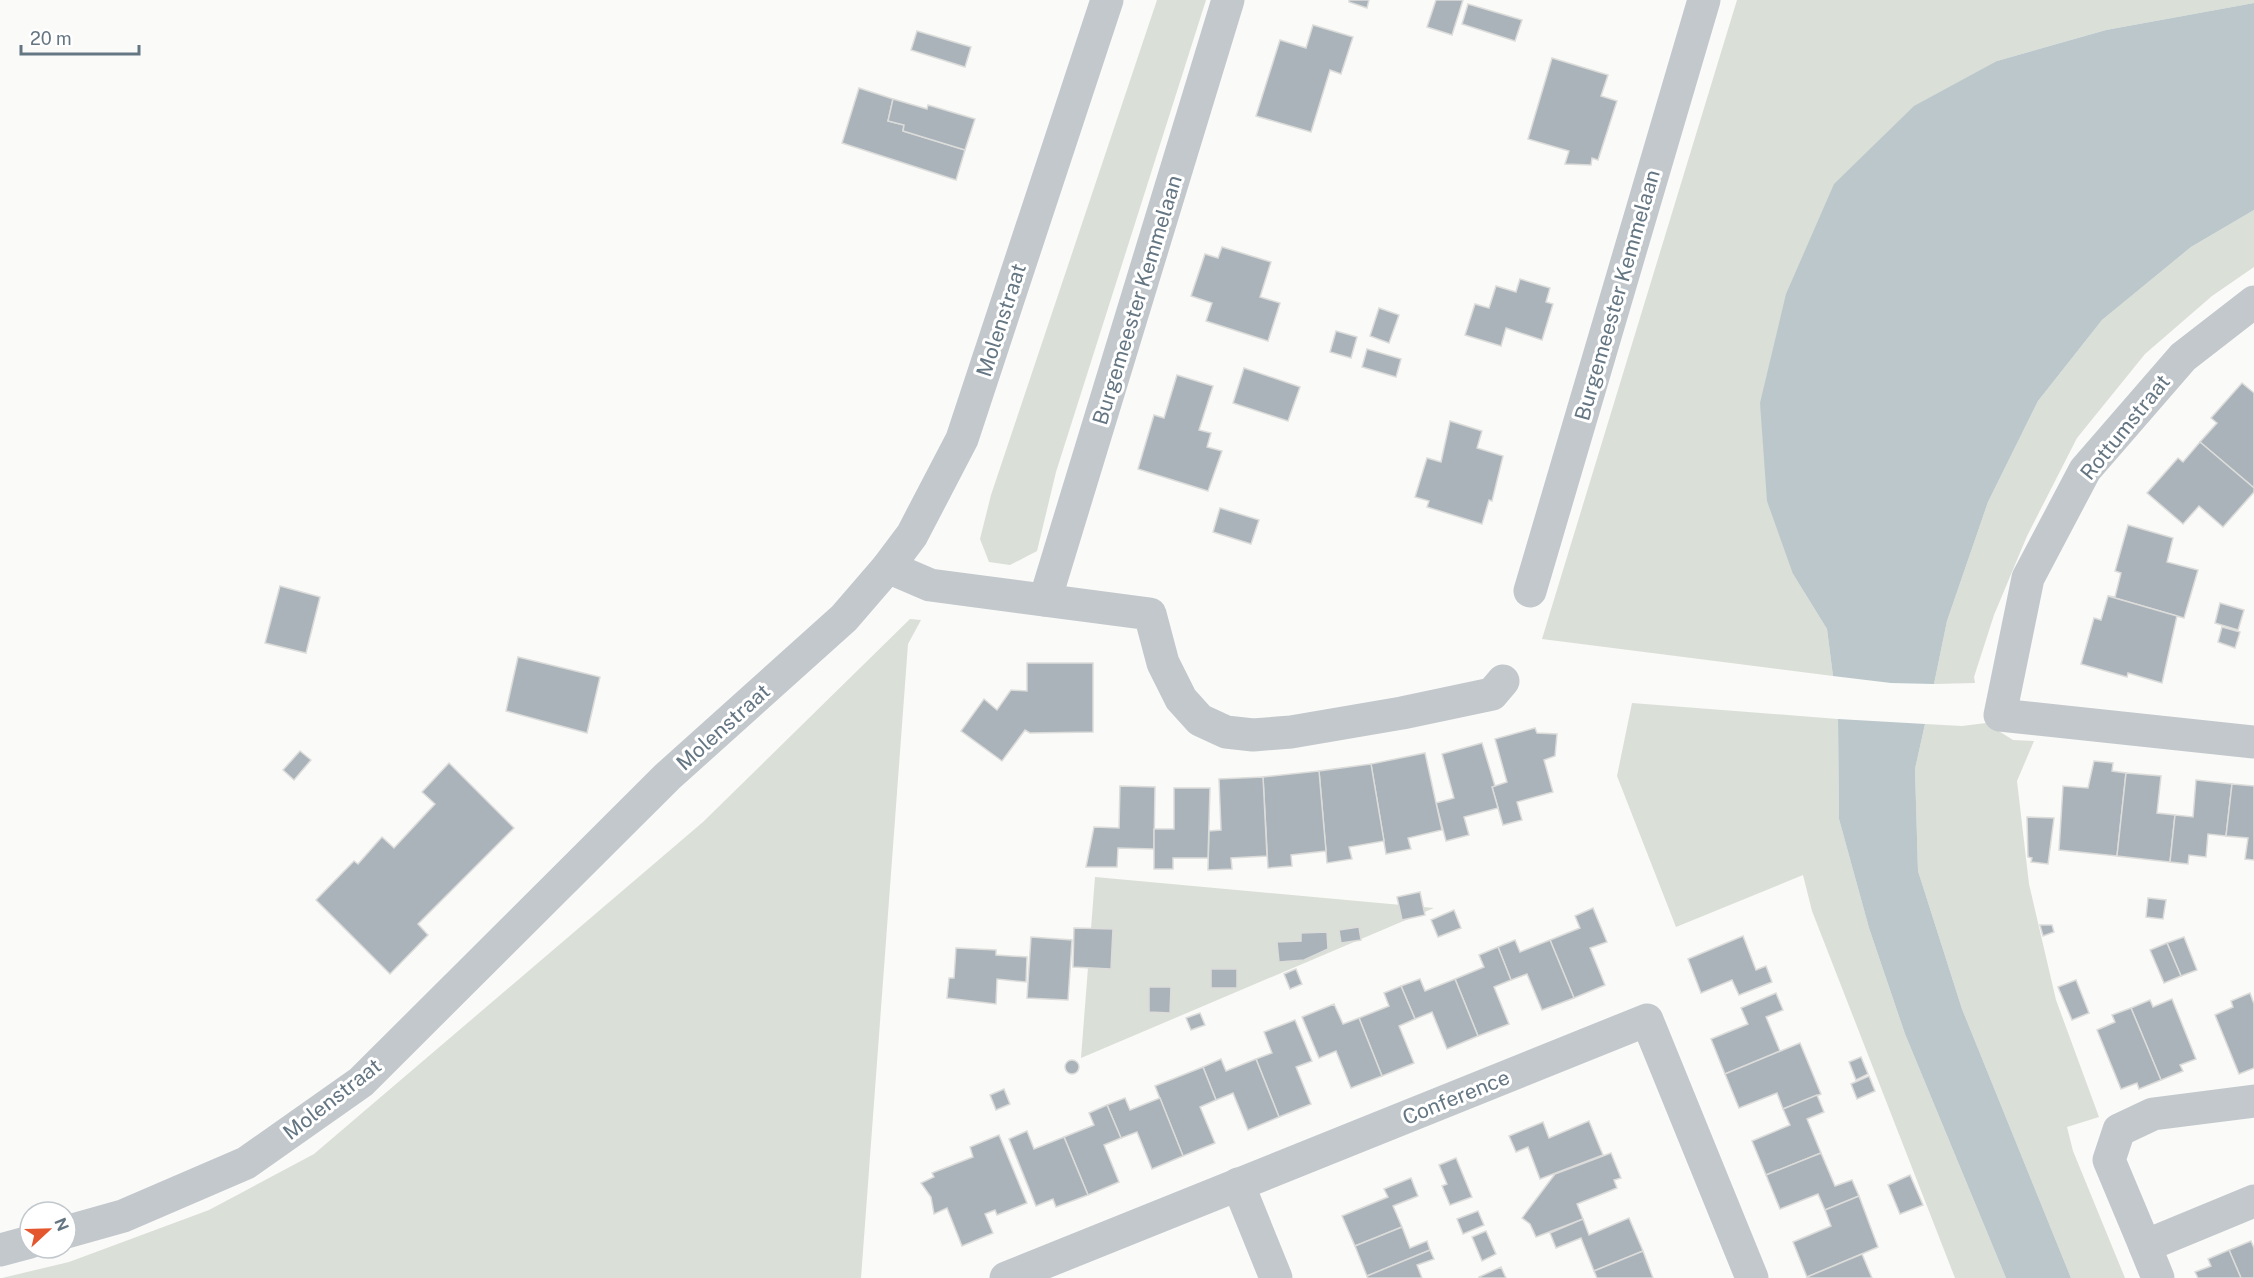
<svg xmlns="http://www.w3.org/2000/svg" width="2254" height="1278" font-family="'Public Sans',sans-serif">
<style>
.green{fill:#dadfd7}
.water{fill:#bbc7cb}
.building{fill:#aab3b9;stroke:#dcdcda;stroke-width:1.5}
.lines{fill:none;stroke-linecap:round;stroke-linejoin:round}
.minor{stroke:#c3c8cc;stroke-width:33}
.tertiary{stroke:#c3c8cc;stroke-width:33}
.labels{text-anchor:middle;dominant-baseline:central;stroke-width:6;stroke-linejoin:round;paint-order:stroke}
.street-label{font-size:21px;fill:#657683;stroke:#fff}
</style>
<rect width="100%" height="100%" fill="#fafaf8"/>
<g class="green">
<path d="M1157 0H1206L1056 472 1037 551 1010 565 989 562 980 539 991 495Z"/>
<path d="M1737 0H2254V3L2106 30 1997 61 1793 574 1827 629 1833 676 1542 639Z"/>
<path d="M2254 210V267L2212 296 2145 354 2077 438 2027 536 1994 615 1974 677 1975 683 1934 684 1947 621 1988 502 2038 401 2102 320 2191 247Z"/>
<path d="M910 619 921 620 908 644 861 1278H2L69 1262 209 1210 314 1154 703 822Z"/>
<path d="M1632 703 1838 719 1839 819 1869 928 1905 1034 2006 1278H1955L1812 911 1803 875 1676 927 1617 776Z"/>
<path d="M1986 723 2013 740 2034 741 2017 781 2029 884 2056 1000 2099 1117 2067 1127 2073 1151 2125 1278H2071L1962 1009 1918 871 1915 769 1925 724 1962 726Z"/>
<path d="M1095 877 1434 908 1081 1058Z"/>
</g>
<g class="water">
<path d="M2254 3V210L2191 247 2102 320 2038 401 1988 502 1947 621 1934 684 1891 683 1833 676 1827 629 1793 574 1767 501 1760 403 1786 294 1834 184 1914 106 1997 61 2106 30Z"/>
<path d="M1838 719 1925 724 1915 769 1918 871 1962 1009 2071 1278H2006L1905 1034 1869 928 1839 819Z"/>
</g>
<g class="building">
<path d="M1349 0H1369L1367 8 1349 2Z"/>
<path d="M1436 0H1463L1452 35 1427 27Z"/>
<path d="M1468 4 1522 20 1515 41 1462 24Z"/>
<path d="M1313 25 1353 37 1341 74 1330 70 1311 132 1256 116 1280 40 1306 48Z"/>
<path d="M917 31 971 47 965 67 911 50Z"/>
<path d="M1552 58 1608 75 1601 96 1617 101 1598 160 1592 158 1591 165 1565 164 1569 151 1528 139Z"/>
<path d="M859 88 893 99 888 121 904 125 903 131 965 150 956 180 842 143Z"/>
<path d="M893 99 927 109 928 105 975 119 965 150 903 131 904 125 888 121Z"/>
<path d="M1222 247 1271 262 1260 297 1280 303 1268 341 1206 321 1212 303 1191 296 1205 254 1218 258Z"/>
<path d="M1520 279 1550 288 1546 302 1553 304 1542 340 1506 328 1501 346 1465 335 1475 304 1489 308 1496 286 1516 292Z"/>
<path d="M1379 308 1399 315 1389 343 1370 336Z"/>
<path d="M1336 331 1357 337 1351 358 1330 352Z"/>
<path d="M1367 349 1401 359 1396 377 1362 367Z"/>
<path d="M1244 368 1300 387 1288 421 1233 403Z"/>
<path d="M1177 375 1213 386 1199 430 1211 433 1207 447 1222 451 1208 491 1138 469 1154 415 1164 418Z"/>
<path d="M2242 383 2254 393V488L2200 442 2217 423 2211 418Z"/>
<path d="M1450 421 1482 431 1477 448 1503 456 1492 501 1489 500 1482 524 1427 507 1429 501 1415 497 1427 458 1441 462Z"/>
<path d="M2200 442 2254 488V492L2223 527 2199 506 2183 524 2147 493 2178 458 2183 462Z"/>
<path d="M1220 508 1259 520 1251 544 1213 532Z"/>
<path d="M2128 525 2173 538 2167 562 2198 570 2184 618 2108 596 2115 597 2121 573 2115 571Z"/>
<path d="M280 586 320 597 306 653 265 643Z"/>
<path d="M2108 596 2177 616 2162 683 2128 673 2127 677 2081 664 2094 618 2101 620Z"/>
<path d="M2220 603 2244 610 2238 630 2215 623Z"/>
<path d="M2222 627 2240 632 2235 648 2218 642Z"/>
<path d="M518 657 600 677 587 733 506 711Z"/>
<path d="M1027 663H1093V732L1030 733 1025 730 1002 761 961 731 984 699 997 710 1011 690 1027 691Z"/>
<path d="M1535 728 1537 733 1557 734 1555 756 1544 760 1553 792 1517 802 1522 820 1503 825 1492 787 1507 782 1495 739Z"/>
<path d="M1482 743 1495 786 1492 787 1498 808 1464 817 1469 835 1446 841 1436 803 1454 798 1442 754Z"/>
<path d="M300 751 311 760 294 780 283 770Z"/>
<path d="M1425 753 1442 830 1408 838 1411 849 1386 854 1371 764Z"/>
<path d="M2094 761 2113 763 2112 771 2126 773 2117 856 2059 850 2063 786 2088 788Z"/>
<path d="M449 763 514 828 418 924 428 935 390 974 316 900 354 861 358 864 382 837 394 848 435 804 422 792Z"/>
<path d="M1371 764 1384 841 1349 847 1352 859 1327 863 1319 771Z"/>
<path d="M1319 771 1326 851 1291 855 1292 866 1268 868 1263 777Z"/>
<path d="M2126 773 2161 776 2157 813 2175 815 2170 862 2117 856Z"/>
<path d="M1263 777 1267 856 1231 858 1232 869 1208 870 1209 831 1221 830 1219 779Z"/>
<path d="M2196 780 2232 784 2226 836 2208 834 2206 857 2189 855 2188 864 2170 862 2175 815 2193 817Z"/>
<path d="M2232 784 2254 786V860L2245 859 2248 838 2226 836Z"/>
<path d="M1120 786 1155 787 1154 849 1118 848 1117 867H1086L1094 827 1119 828Z"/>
<path d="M1174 788H1210L1208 858H1173V869H1154V829H1174Z"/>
<path d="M2027 817 2054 818 2048 864 2031 862 2032 858 2028 857Z"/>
<path d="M1420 892 1425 915 1402 920 1397 897Z"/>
<path d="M2148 898 2166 900 2163 919 2146 917Z"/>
<path d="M1593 908 1607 942 1590 948 1605 985 1574 998 1550 940 1580 928 1575 916Z"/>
<path d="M1454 910 1461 928 1438 937 1431 920Z"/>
<path d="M2040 925H2052L2054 932 2043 936Z"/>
<path d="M1359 927 1361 940 1341 943 1339 930Z"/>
<path d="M1074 928 1113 929 1111 969 1073 967Z"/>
<path d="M1327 932 1328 949 1304 960 1279 962 1277 942 1301 941V933Z"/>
<path d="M1743 936 1756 970 1766 966 1772 982 1739 995 1732 980 1701 993 1688 959Z"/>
<path d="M1031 937 1072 940 1068 1000 1027 998Z"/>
<path d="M2184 937 2197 970 2181 976 2167 943Z"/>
<path d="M1515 940 1520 952 1550 940 1574 998 1542 1010 1527 974 1511 980 1498 947Z"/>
<path d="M2167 943 2181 976 2164 983 2150 950Z"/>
<path d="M1498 947 1511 980 1494 987 1509 1024 1478 1036 1455 979 1484 967 1479 955Z"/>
<path d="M956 948 996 950V955L1027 957 1026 982 997 979 996 1004 947 998 949 978H954Z"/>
<rect x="1211" y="969" width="26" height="19"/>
<path d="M1296 969 1302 984 1290 989 1284 974Z"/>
<path d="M1420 979 1425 991 1455 979 1478 1036 1447 1049 1432 1012 1415 1019 1401 986Z"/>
<path d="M2076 980 2089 1013 2072 1020 2058 987Z"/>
<path d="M1401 986 1415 1019 1399 1026 1414 1063 1382 1076 1359 1018 1389 1006 1384 993Z"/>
<path d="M1149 987H1171L1170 1013 1149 1012Z"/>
<path d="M1776 993 1783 1010 1766 1017 1780 1051 1725 1074 1711 1039 1748 1024 1741 1008Z"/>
<path d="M2250 993 2254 1004V1068L2239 1074 2215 1015 2233 1007 2231 1001Z"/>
<path d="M2172 999 2196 1059 2180 1065 2183 1071 2161 1080 2131 1008 2150 1000 2153 1007Z"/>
<path d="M1334 1004 1343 1024 1359 1018 1382 1076 1351 1088 1336 1051 1319 1058 1302 1017Z"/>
<path d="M2131 1008 2161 1080 2139 1089 2137 1083 2121 1089 2097 1030 2115 1022 2112 1015Z"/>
<path d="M1200 1013 1205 1025 1191 1030 1186 1018Z"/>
<path d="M1295 1020 1312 1061 1296 1067 1311 1104 1279 1117 1256 1059 1272 1053 1264 1032Z"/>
<path d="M1800 1043 1821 1094 1783 1109 1777 1093 1739 1108 1725 1074Z"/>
<path d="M1861 1057 1868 1074 1856 1080 1849 1062Z"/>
<path d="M1221 1059 1226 1071 1256 1059 1279 1117 1248 1130 1233 1093 1216 1100 1203 1067Z"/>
<circle cx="1072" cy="1067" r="7"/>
<path d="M1203 1067 1216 1100 1200 1107 1215 1143 1183 1156 1155 1086Z"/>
<path d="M1869 1076 1875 1091 1857 1099 1851 1084Z"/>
<path d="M1004 1089 1010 1104 996 1110 990 1095Z"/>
<path d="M1817 1095 1824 1112 1807 1119 1821 1153 1766 1175 1752 1141 1790 1125 1783 1109Z"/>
<path d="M1125 1098 1130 1110 1160 1098 1183 1156 1152 1169 1137 1132 1121 1138 1107 1105Z"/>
<path d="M1107 1105 1121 1138 1104 1145 1119 1182 1088 1195 1064 1137 1094 1125 1089 1113Z"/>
<path d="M1589 1121 1603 1155 1540 1179 1528 1147 1516 1152 1509 1136 1543 1122 1549 1138Z"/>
<path d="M1027 1131 1034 1149 1064 1137 1088 1195 1056 1207 1053 1199 1036 1206 1009 1139Z"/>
<path d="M999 1135 1027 1203 997 1215 995 1210 985 1214 993 1233 962 1246 947 1208 934 1214 931 1197 921 1183 934 1177 932 1173 973 1157 970 1147Z"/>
<path d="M1611 1153 1621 1178 1614 1180 1617 1188 1577 1204 1583 1219 1536 1237 1530 1224 1522 1218 1555 1174Z"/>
<path d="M1821 1153 1835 1186 1852 1180 1859 1196 1825 1210 1818 1194 1780 1209 1766 1175Z"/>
<path d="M1456 1158 1472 1197 1450 1205 1442 1186 1447 1184 1439 1165Z"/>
<path d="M1910 1175 1923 1205 1900 1214 1888 1185Z"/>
<path d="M1411 1178 1418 1196 1393 1206 1402 1227 1355 1246 1342 1216 1388 1197 1384 1189Z"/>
<path d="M1859 1196 1878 1247 1807 1277 1793 1242 1831 1226 1825 1210Z"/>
<path d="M1478 1211 1484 1225 1463 1234 1457 1219Z"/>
<path d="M1629 1218 1643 1251 1594 1271 1581 1238 1556 1248 1550 1233 1583 1219 1589 1235Z"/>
<path d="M1402 1227 1410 1248 1427 1241 1430 1250 1367 1276 1355 1246Z"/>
<path d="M1486 1231 1496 1254 1482 1261 1472 1237Z"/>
<path d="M2251 1241 2254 1248V1278H2241L2229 1250Z"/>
<path d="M1430 1250 1434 1259 1417 1265 1422 1278H1368L1367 1276Z"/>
<path d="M2229 1250 2241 1278H2198L2195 1272 2211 1266 2208 1259Z"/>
<path d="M1643 1251 1653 1278H1597L1594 1271Z"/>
<path d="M1862 1254 1872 1278H1808L1807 1277Z"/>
<path d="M1501 1267 1506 1278H1479V1277Z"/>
</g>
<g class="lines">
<g class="minor">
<path d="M2254 302 2183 357 2085 470 2028 578 2000 715 2254 742"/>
<path d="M888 567 930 585 1150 614 1163 663 1181 699 1200 720 1226 732 1253 735 1291 732 1402 713 1492 694 1503 681"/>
<path d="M1530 591 1704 0"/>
<path d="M1045 600 1228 0"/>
<path d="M1238 1184 1276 1278"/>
<path d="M2145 1246 2109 1160 2119 1130 2153 1114 2254 1101"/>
<path d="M1006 1278 1647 1020 1752 1278"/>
<path d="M2158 1278 2145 1246 2254 1201"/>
</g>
<g class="tertiary">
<path d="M66 1232 123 1216 246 1163 361 1082 667 777 844 618 888 567 912 535 962 439 1107 0"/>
<path d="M0 1250 30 1242"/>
</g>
</g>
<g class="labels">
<g class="street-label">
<text transform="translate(1617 295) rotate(-74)">Burgemeester Kemmelaan</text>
<text transform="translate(1137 300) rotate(-73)">Burgemeester Kemmelaan</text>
<text transform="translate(1001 320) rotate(-72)">Molenstraat</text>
<text transform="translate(2125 427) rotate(-51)">Rottumstraat</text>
<text transform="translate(723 727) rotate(-42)">Molenstraat</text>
<text transform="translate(1456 1097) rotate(-22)">Conference</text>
<text transform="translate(332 1099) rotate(-38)">Molenstraat</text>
</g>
</g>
<g transform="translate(48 1230) rotate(68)"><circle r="28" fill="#ffffff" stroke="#c1c8cd" stroke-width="1.5"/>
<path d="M0-4.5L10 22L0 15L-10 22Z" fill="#e4572e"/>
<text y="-9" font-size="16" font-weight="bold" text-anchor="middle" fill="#657683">N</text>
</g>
<path d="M21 45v9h118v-9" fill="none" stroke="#657683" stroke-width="3"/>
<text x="30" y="45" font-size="18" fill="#657683" stroke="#ffffff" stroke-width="4.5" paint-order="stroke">20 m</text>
</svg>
